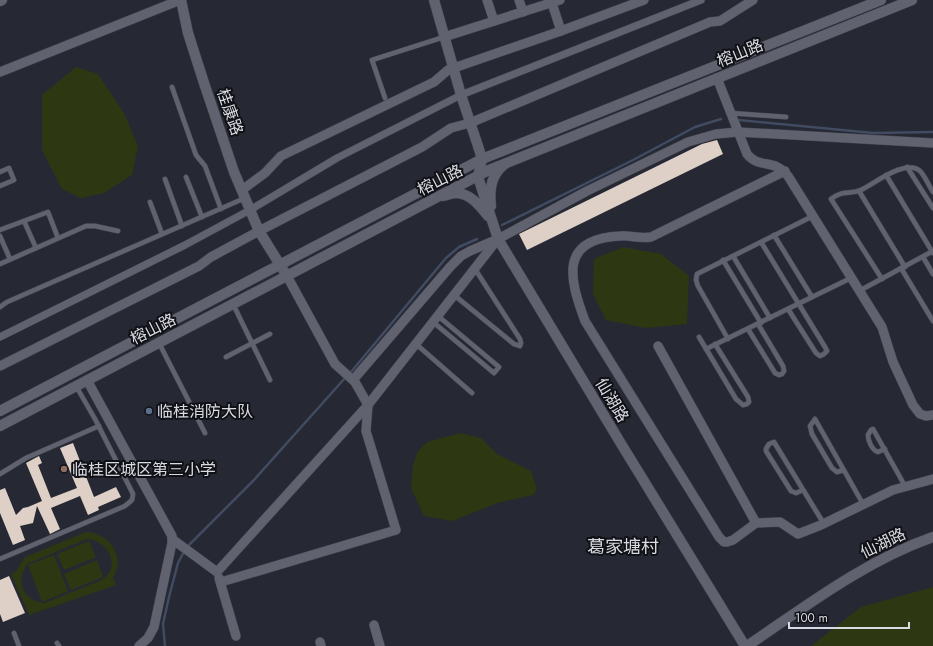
<svg xmlns="http://www.w3.org/2000/svg" width="933" height="646" font-family="Jost,'Noto Sans SC',sans-serif">
<style>
.green{fill:#2d3812;fill-rule:evenodd}
.lines{fill:none;stroke-linecap:round;stroke-linejoin:round}
.stream{stroke:#414b61;stroke-width:2.5}
.building{fill:#dfd0c7}
.service-casing{stroke:#44464f;stroke-width:5.5}
.pedestrian-casing{stroke:#44464f;stroke-width:8}
.minor-casing{stroke:#44464f;stroke-width:10}
.tertiary-casing{stroke:#44464f;stroke-width:11}
.secondary-casing{stroke:#44464f;stroke-width:11}
.service{stroke:#60626f;stroke-width:4.5}
.pedestrian{stroke:#60626f;stroke-width:7}
.minor{stroke:#60626f;stroke-width:9}
.tertiary{stroke:#60626f;stroke-width:10}
.secondary{stroke:#60626f;stroke-width:10}
.service-dot{fill:#5c6f8a;stroke:#101116;stroke-width:1.5}
.education-dot{fill:#8d6e63;stroke:#101116;stroke-width:1.5}
.labels{text-anchor:middle;dominant-baseline:central;stroke-width:4;stroke-linejoin:round;paint-order:stroke}
.street-label{font-size:16px;fill:#dadbe2;stroke:#101116}
.poi-label{font-size:16px;fill:#dadbe2;stroke:#101116;text-anchor:start}
.quarter-label{font-size:18px;fill:#dadbe2;stroke:#101116}
</style>
<rect width="100%" height="100%" fill="#262833"/>
<g class="green">
<path d="M76 67 98 74 124 113 138 146 132 175 104 193 81 198 62 189 42 150V95Z"/>
<path d="M623 247 661 254 689 276 687 324 645 328 606 320 593 294 594 259Z"/>
<path d="M460 433 481 438 497 454 531 471 537 489 533 495 497 503 453 521 424 516 411 488 413 465 418 451 427 442Z"/>
<path d="M86 532C108 532 127 557 113 577L116 585 29 615 11 574 16 571 25 557ZM87 539C110 540 123 571 99 581L45 603C22 601 16 581 27 564Z"/>
<path d="M89 541 96 557 64 570 57 554Z"/>
<path d="M54 555 68 591 42 602 28 565Z"/>
<path d="M97 560 103 577 71 590 64 574Z"/>
<path d="M933 587V646H811L861 607Z"/>
</g>
<g class="lines">
<g class="stream">
<path d="M739 120 873 133 933 132"/>
<path d="M502 225 633 160 695 127 721 119"/>
<path d="M351 372 446 258 459 247 477 239"/>
<path d="M165 646 163 624 169 597 178 563 186 548 254 480 345 378"/>
</g>
</g>
<g class="building">
<path d="M717 140 723 154 527 250 519 234 702 144Z"/>
<path d="M73 443 94 497 116 487 121 497 98 507 99 510 88 515 80 496 51 508 60 529 50 534 37 506 33 523 20 526 25 540 13 545 0 513V490L5 488 16 515 23 508 28 507 42 501 26 463 39 456 42 463 38 465 51 498 77 488 60 448Z"/>
<path d="M9 576 25 613 3 622 0 614V580Z"/>
</g>
<g class="lines">
<g class="service-casing">
<g id="service">
<path d="M172 87 196 155 205 166 221 209"/>
<path d="M385 98 372 60 444 37"/>
<path d="M730 113 786 117"/>
<path d="M907 167 933 208"/>
<path d="M0 172 9 168 14 180 0 186"/>
<path d="M886 175 933 253"/>
<path d="M186 177 202 217"/>
<path d="M165 179 182 226"/>
<path d="M859 191 905 267"/>
<path d="M150 202 162 234"/>
<path d="M24 221 36 248"/>
<path d="M0 230 48 212 58 238"/>
<path d="M774 235 812 297"/>
<path d="M0 236 10 259"/>
<path d="M761 242 825 347 827 351 824 354 820 356 816 353 788 309"/>
<path d="M733 256 770 318"/>
<path d="M923 257 933 274"/>
<path d="M723 260 761 323"/>
<path d="M0 264 86 226H95L118 231"/>
<path d="M901 268 933 321"/>
<path d="M882 279 831 199C844 189 850 195 861 190 874 184 906 158 920 171 925 176 929 186 933 192"/>
<path d="M859 291 933 251"/>
<path d="M454 295 514 344 520 346 521 343 520 339 475 269"/>
<path d="M233 304 270 380"/>
<path d="M0 307 7 302 245 198"/>
<path d="M433 322 494 373 499 367 438 316"/>
<path d="M748 329 775 373 779 375 782 374 784 371 783 366 758 324"/>
<path d="M699 337 736 399 743 405 747 404 749 402 748 397 715 344"/>
<path d="M728 339 698 286 696 280 697 274 813 216"/>
<path d="M159 343 205 433"/>
<path d="M416 344 472 393"/>
<path d="M706 349 851 278"/>
<path d="M226 357 270 334"/>
<path d="M885 449 878 452C872 450 868 441 868 435L871 430 873 429 905 486"/>
<path d="M844 470 837 472 832 468 812 434 810 426 815 419 863 504"/>
<path d="M0 474 26 458 99 426"/>
<path d="M803 490 796 493 791 491 766 451V449L769 444 774 442 824 524"/>
<path d="M0 559 125 506 132 500 133 494 129 486 95 419 76 386"/>
<path d="M14 633 19 646"/>
<path d="M57 643 59 646"/>
</g>
</g>
<g class="pedestrian-casing">
<path id="pedestrian" d="M0 337 185 245 250 210 337 158 461 95 701 0"/>
</g>
<g class="minor-casing">
<g id="minor">
<path d="M487 0 494 21"/>
<path d="M519 0 523 12"/>
<path d="M551 0 561 31"/>
<path d="M444 37 560 0"/>
<path d="M0 72 180 0"/>
<path d="M717 78 747 154C760 170 773 157 788 176L882 327 893 362 913 405 920 414 926 416 933 415"/>
<path d="M242 190 265 173 281 156 434 82 448 70 558 32 644 0"/>
<path d="M658 346 756 523 733 540 727 542H724L719 537 585 321C569 278 559 239 620 236 630 235 640 239 651 237L785 171"/>
<path d="M0 366 199 266 211 257 259 231 422 147 451 128 470 123 710 22 720 21 753 0"/>
<path d="M87 380 172 536V543L154 627 148 638 139 646"/>
<path d="M353 380 450 267 461 256 470 251 498 239 587 191 688 142 716 134 738 132 933 143"/>
<path d="M756 523 780 522 798 534 821 525 893 490 933 479"/>
<path d="M172 539 217 572 368 405 497 240"/>
<path d="M219 578 236 636"/>
<path d="M221 582 396 530 366 431 368 405 355 382 335 364 287 276"/>
<path d="M374 625 380 646"/>
<path d="M320 642 321 646"/>
</g>
</g>
<g class="tertiary-casing">
<g id="tertiary">
<path d="M181 0 188 33 204 83 234 172 259 231 287 276"/>
<path d="M434 0 461 95 478 146 482 159 478 177 498 239 620 442 745 646"/>
<path d="M0 1 2 0"/>
<path d="M443 196C447 195 452 193 456 193 470 193 480 206 488 216"/>
<path d="M491 206C489 190 491 174 505 164"/>
<path d="M747 646C806 606 865 561 933 537"/>
</g>
</g>
<g class="secondary-casing">
<g id="secondary">
<path d="M0 411 482 159 881 0"/>
<path d="M0 426 489 170 912 0"/>
</g>
</g>
<use href="#service" class="service"/>
<use href="#pedestrian" class="pedestrian"/>
<use href="#minor" class="minor"/>
<use href="#tertiary" class="tertiary"/>
<use href="#secondary" class="secondary"/>
</g>
<circle class="service-dot" cx="149" cy="411" r="4"/>
<circle class="education-dot" cx="64" cy="469" r="4"/>
<g class="labels">
<g class="street-label">
<text transform="translate(740 53) rotate(-22)">榕山路</text>
<text transform="translate(230 112) rotate(71)">桂康路</text>
<text transform="translate(440 180) rotate(-27)">榕山路</text>
<text transform="translate(153 329) rotate(-27)">榕山路</text>
<text transform="translate(612 400) rotate(59)">仙湖路</text>
<text transform="translate(883 543) rotate(-26)">仙湖路</text>
</g>
<g class="poi-label">
<text x="157" y="411">临桂消防大队</text>
<text x="72" y="469">临桂区城区第三小学</text>
</g>
<g class="quarter-label">
<text x="623" y="547">葛家塘村</text>
</g>
</g>
<path d="M789 622v6h120v-6" fill="none" stroke="#dadbe2" stroke-width="2"/>
<text x="795" y="622" font-size="12" fill="#dadbe2" stroke="#101116" stroke-width="3" paint-order="stroke">100 m</text>
</svg>
